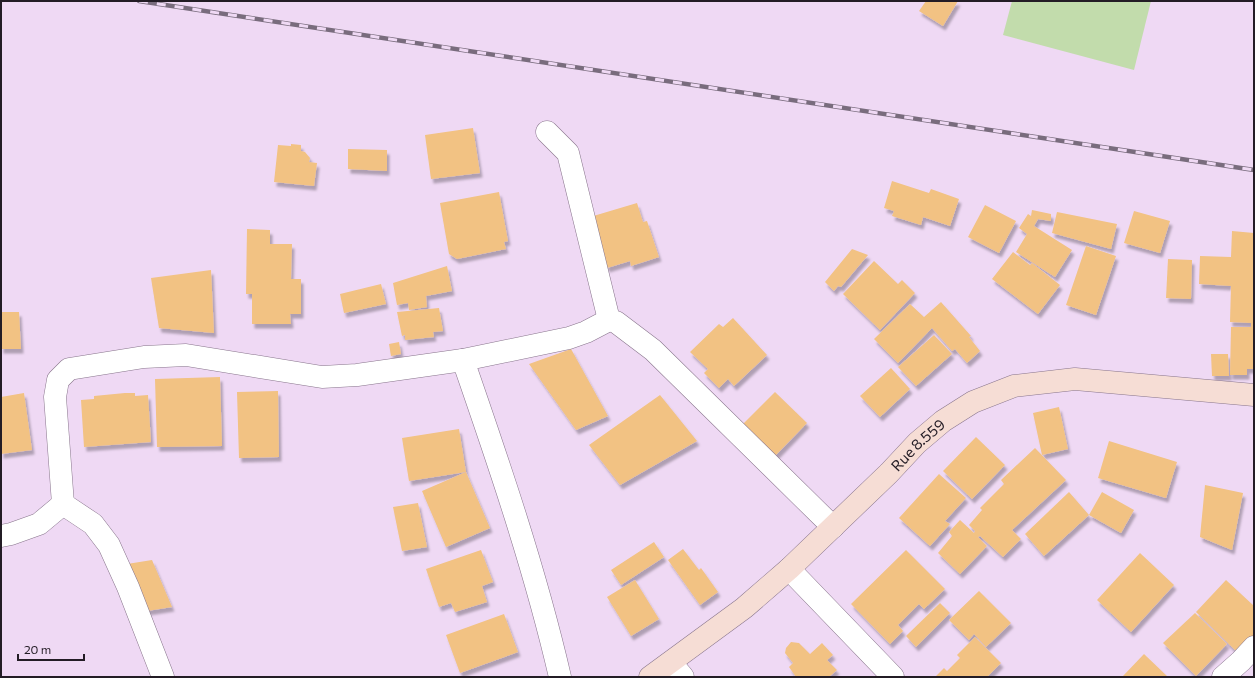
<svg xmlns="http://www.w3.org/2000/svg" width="1255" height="678" font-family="Commissioner,sans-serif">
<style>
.green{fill:#c2dcac}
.building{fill:#f2c283;filter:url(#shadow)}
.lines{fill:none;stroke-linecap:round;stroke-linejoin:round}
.street-casing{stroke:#88758c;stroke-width:23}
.secondary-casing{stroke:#88758c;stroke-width:23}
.street{stroke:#fff;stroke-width:22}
.secondary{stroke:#f6ddd5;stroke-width:22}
.rail-casing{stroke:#796c7d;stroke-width:4.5}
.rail{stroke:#efd9f4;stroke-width:3;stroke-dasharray:9;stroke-linecap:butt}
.labels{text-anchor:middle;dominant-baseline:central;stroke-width:3;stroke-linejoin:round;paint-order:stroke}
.street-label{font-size:15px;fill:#231c25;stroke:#efd9f4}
</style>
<defs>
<filter id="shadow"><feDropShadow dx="2.5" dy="4.5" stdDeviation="1" flood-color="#0004"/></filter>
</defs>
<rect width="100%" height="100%" fill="#efd9f4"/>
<path class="green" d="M1012 1H1151L1134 70 1003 35Z"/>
<g class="building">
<path d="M926 1H958L943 26 919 11Z"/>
<path d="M473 128 480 173 431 179 425 135Z"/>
<path d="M291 144 301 145V151L305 152 310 158 309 162 317 163 314 186 274 182 278 145 291 146Z"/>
<path d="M348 149 387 150V171L348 169Z"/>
<path d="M892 181 929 193 931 189 959 199 950 226 923 217 921 225 892 216 894 211 884 208Z"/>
<path d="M499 192 508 241 504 242 506 249 457 259 449 254 440 203Z"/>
<path d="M637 203 643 222 647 221 659 257 631 266 630 261 607 268 590 217Z"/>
<path d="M985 205 1016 221 999 253 968 237Z"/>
<path d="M1032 210 1051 214V221L1038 219 1034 226 1072 250 1055 277 1016 252 1027 234 1019 228 1028 214 1031 216Z"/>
<path d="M1134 211 1170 221 1160 253 1124 243Z"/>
<path d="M1057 212 1117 224 1111 249 1052 233Z"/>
<path d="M247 229 270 230V244H292L291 279H301V314H290L291 324H252V294H246Z"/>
<path d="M1232 231 1254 233V369H1247V375H1230L1231 327H1251V323L1230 322 1231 286 1199 284 1200 256 1231 257Z"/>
<path d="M1086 246 1116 256 1096 315 1066 305Z"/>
<path d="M852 249 868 255 841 287 838 286 834 291 825 282Z"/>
<path d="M1013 252 1030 265 1032 263 1060 285 1038 314 992 279Z"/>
<path d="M1168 259 1192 260 1191 299 1166 298Z"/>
<path d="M874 261 898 284 902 280 915 293 880 330 843 294Z"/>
<path d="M447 266 452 291 426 296 427 307 409 310 408 303 397 305 393 283Z"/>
<path d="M211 270 214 333 159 328 151 278Z"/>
<path d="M381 284 386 304 344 313 340 294Z"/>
<path d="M941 302 971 336 969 337 980 351 967 363 955 349 952 351 932 328 898 363 874 339 910 304 924 317Z"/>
<path d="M439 308 443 331 433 332 434 337 405 340V335L402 336 397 312Z"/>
<path d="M1 312H19L21 349H1Z"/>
<path d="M733 318 767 355 734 386 728 379 719 388 704 373 708 369 690 352 719 324 723 327Z"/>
<path d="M934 335 952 354 916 386 898 367Z"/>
<path d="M399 342 401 354 391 356 389 344Z"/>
<path d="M571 349 608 416 576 430 529 364Z"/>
<path d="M1211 354H1228L1229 376H1212Z"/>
<path d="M891 368 910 389 880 417 860 396Z"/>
<path d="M220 377 222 446 157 447 155 379Z"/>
<path d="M278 391 279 457 239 458 237 392Z"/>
<path d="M775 392 807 423 774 457 742 425Z"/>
<path d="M24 393 32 450 1 454V397Z"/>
<path d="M125 393H135V396L148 395 151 442 84 447 81 400 94 399V396Z"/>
<path d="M660 395 697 441 620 485 589 445Z"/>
<path d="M1059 407 1068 449 1042 455 1033 413Z"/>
<path d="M459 429 466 472 490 528 446 547 422 491 466 472 409 481 402 438Z"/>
<path d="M976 437 1005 465 972 499 943 471Z"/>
<path d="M1109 441 1177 462 1166 498 1098 478Z"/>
<path d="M1035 448 1066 480 1012 530 1021 539 1003 557 980 536 978 537 987 546 960 574 938 553 952 536 949 532 960 520 974 533 975 531 969 525 982 510 980 508 1004 484 1001 480Z"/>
<path d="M939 474 966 498 945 521 950 524 930 546 899 518Z"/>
<path d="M1205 485 1243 493 1232 550 1200 537Z"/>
<path d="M1069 492 1089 515 1044 556 1025 534Z"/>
<path d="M1102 492 1134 510 1121 533 1089 515Z"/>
<path d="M418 503 427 547 402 551 393 507Z"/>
<path d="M654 542 664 557 621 585 611 570Z"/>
<path d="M683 549 699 570 701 568 718 592 700 605 668 560Z"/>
<path d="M481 550 493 582 482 586 487 602 455 612 451 603 439 607 426 569Z"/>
<path d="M906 550 945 589 924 609 919 604 898 625 903 631 890 644 851 604Z"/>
<path d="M1140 553 1174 585 1131 632 1097 600Z"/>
<path d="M152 560 172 607 147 611 127 564Z"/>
<path d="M635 580 659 619 631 636 607 597Z"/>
<path d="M1226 580 1254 606V635L1237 652 1196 612Z"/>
<path d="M979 591 1011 623 986 647 974 634 969 640 949 620Z"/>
<path d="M940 603 950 613 916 647 906 636Z"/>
<path d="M1195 613 1227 644 1196 676 1163 643Z"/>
<path d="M504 614 518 652 460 673 446 635Z"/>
<path d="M975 637 1001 663 987 677H935L944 668 947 671 960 658 957 655Z"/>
<path d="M791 642 799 643 810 654 822 643 833 655 827 660 837 670 829 677H796L789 667 793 663 785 653 786 648Z"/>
<path d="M1144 654 1168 677H1122Z"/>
</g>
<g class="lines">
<g class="street-casing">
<g id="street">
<path d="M547 132 568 153 609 320 616 322 653 350 833 527"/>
<path d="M463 360C499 464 535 569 560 677"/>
<path d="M63 504 55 397 58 380 69 369 144 357 186 355 322 377 357 375 463 360 569 338 586 332 609 320"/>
<path d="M63 504 93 524 109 545 128 587 163 677"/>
<path d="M1 536 11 534 39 524 63 504"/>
<path d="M789 569 893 677"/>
<path d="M671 663 683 677"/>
<path d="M1223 677 1241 661 1254 647"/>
</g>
</g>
<g class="secondary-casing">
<g id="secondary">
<path id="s1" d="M650 677 744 608 789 569 889 473 917 443 943 421 973 402 1014 386 1075 379 1254 395"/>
</g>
</g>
<use href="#street" class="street"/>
<use href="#secondary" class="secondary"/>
<g class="rail-casing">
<path id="rail" d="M139 1 1254 170"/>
</g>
<use href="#rail" class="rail"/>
</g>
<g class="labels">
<g class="street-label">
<text stroke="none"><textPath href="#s1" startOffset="355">Rue 8.559</textPath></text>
</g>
</g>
<rect width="1255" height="678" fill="none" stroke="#231c25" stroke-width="4"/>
<path d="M18 654v6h66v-6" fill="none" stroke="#231c25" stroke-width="2"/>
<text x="24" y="654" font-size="12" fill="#231c25" stroke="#efd9f4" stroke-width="3" paint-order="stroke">20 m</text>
</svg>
